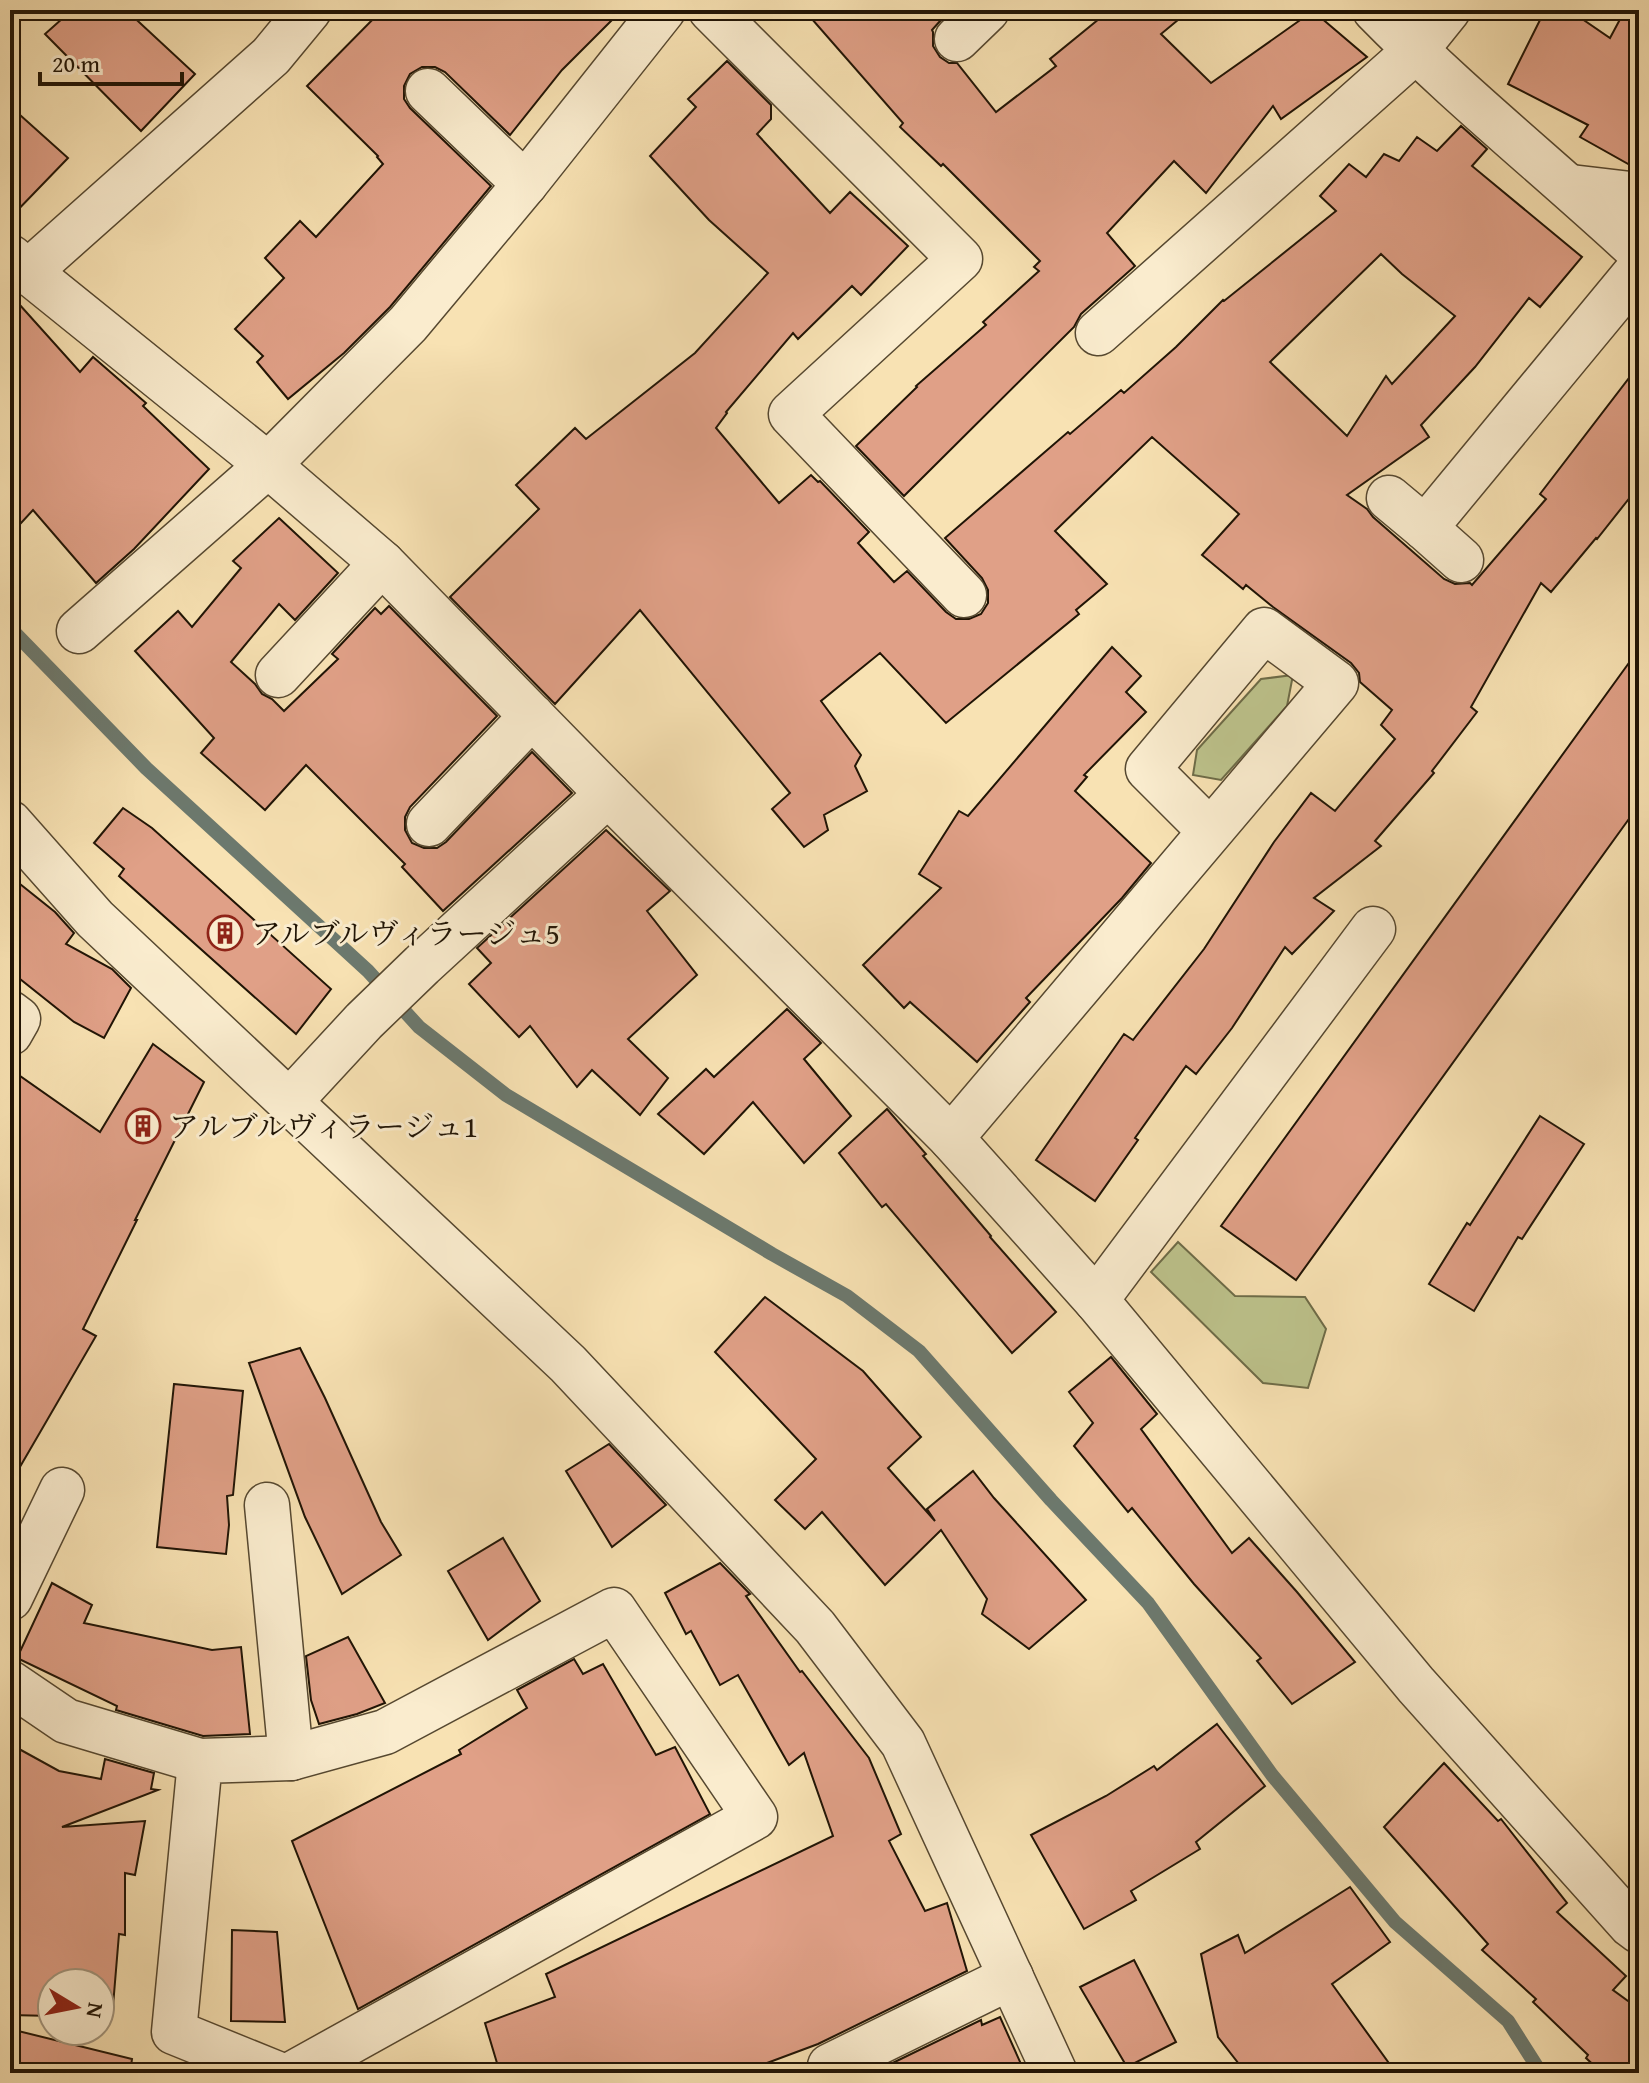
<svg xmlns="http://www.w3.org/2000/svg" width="1649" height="2083" font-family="'Gentium Book Plus','Noto Serif JP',serif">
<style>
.green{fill:#bdc38c;stroke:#6e6c48;stroke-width:2}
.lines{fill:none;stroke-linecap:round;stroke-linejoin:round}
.stream{stroke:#6c796e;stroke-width:14}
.building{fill:#e0a087;stroke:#201405;stroke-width:2;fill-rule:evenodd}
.minor-casing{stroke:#564830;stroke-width:47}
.minor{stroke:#faecce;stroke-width:44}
.labels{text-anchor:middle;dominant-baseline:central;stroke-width:6;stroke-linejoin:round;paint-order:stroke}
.poi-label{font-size:30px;fill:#201405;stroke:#faecce;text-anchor:start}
</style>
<rect width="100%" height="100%" fill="#f8e2b3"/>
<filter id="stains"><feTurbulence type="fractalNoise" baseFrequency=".0025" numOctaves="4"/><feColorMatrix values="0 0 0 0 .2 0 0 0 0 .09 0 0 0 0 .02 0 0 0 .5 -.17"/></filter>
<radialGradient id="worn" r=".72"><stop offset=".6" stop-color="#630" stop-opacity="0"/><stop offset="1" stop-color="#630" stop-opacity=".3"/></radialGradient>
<g class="green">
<path d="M1293 675 1287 706 1221 780 1193 775 1197 750 1261 679Z"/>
<path d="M1178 1242 1235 1296 1305 1297 1326 1329 1308 1388 1263 1383 1151 1272Z"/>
</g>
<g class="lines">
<path class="stream" d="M10 628 146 768 368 971 419 1027 506 1095 772 1254 847 1296 919 1351 1051 1500 1148 1603 1272 1775 1395 1922 1508 2021 1541 2073"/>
</g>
<g class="building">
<path d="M72 10H126L195 74 141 131 45 34Z"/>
<path d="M382 10H622L562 70 510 135 445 72 435 67H422L410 74 404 86V99L410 108 491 186 390 307 344 353 288 399 257 362 263 356 235 329 284 278 265 258 300 221 316 237 383 164 377 157 378 156 307 86Z"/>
<path d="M804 10H950L932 30 933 32V46L940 57 949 63H957L996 112 1056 66 1050 59 1110 10H1190L1161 34 1211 83 1313 11 1367 57 1281 119 1273 106 1206 193 1174 161 1107 233 1135 266 1081 314 1074 327 904 496 856 446 917 387 916 386 986 325 983 322 1039 271 1034 267 1040 261 943 164 941 166 900 127 903 123Z"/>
<path d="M1545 10H1569L1610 38 1625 10H1639V170L1580 137 1588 125 1508 84Z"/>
<path d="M727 61 771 105V119L757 134 830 213 850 192 908 246 861 295 852 286 798 339 793 333 726 412 727 413 716 428 779 503 811 475 818 482 820 481 869 532 858 543 894 582 907 571 946 612 956 619H969L981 614 988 603V590L982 578 945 538 1068 432 1070 434 1121 390 1124 393 1176 347 1223 300 1224 301 1336 211 1320 196 1349 164 1366 177 1384 154 1399 161 1417 137 1437 151 1461 126 1487 149 1472 166 1582 257 1540 307 1529 298 1475 367 1421 425 1429 437 1347 495 1367 509 1373 517 1444 579 1455 584 1470 583 1472 585 1546 499 1540 494 1639 365V486L1597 539 1596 538 1551 592 1541 583 1471 707 1477 712 1432 771 1434 773 1375 841 1381 846 1314 898 1334 911 1292 954 1285 947 1232 1028 1196 1074 1186 1066 1135 1138 1138 1140 1095 1201 1036 1160 1124 1034 1133 1040 1204 949 1274 842 1311 793 1335 811 1395 739 1381 725 1392 710 1360 682 1359 673 1351 663 1273 607 1246 585 1243 589 1202 555 1239 514 1152 437 1055 531 1107 584 1076 610 1079 614 946 723 880 653 821 701 861 755 855 766 867 791 824 815 828 830 804 847 772 809 790 793 640 610 555 704 450 597 539 509 516 485 575 428 586 439 695 353 768 273 709 220 650 156 696 107 688 99ZM1381 254 1402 274 1455 316 1392 384 1386 376 1347 436 1270 362Z"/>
<path d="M10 106 68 158 10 218Z"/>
<path d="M10 294 80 372 93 357 146 403 143 406 209 469 134 549 96 583 33 510 10 535Z"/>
<path d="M279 518 338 573 295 620 279 604 231 662 255 684 262 694 272 699 284 711 338 659 332 654 375 608 381 614 389 606 497 716 410 807 405 817V830L412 843 424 848H437L446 842 532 752 572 793 443 911 402 867 405 864 306 765 265 810 201 753 214 738 135 651 178 611 192 627 241 568 233 561Z"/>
<path d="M1112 647 1141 676 1126 692 1146 712 1084 775 1087 777 1075 791 1151 863 1122 898 1026 998 1030 1002 977 1062 910 1002 904 1008 863 965 941 888 919 874 959 811 968 816Z"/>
<path d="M1639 649V805L1296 1280 1221 1226Z"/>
<path d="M123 808 152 828 331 989 296 1034 119 876 124 869 94 843Z"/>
<path d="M606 830 670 891 647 911 697 975 628 1039 668 1078 640 1115 592 1070 577 1087 530 1026 519 1037 469 984 491 963 477 948Z"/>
<path d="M10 876 55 912 74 933 66 944 112 969 131 988 104 1038 74 1022 10 971Z"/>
<path d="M787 1009 821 1043 804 1059 851 1116 804 1163 753 1102 704 1154 658 1114 706 1069 714 1077Z"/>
<path d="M153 1044 204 1082 135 1220H137L83 1329 96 1336 10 1484V1069L100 1132Z"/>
<path d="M887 1109 926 1154 923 1156 991 1236 990 1237 1056 1312 1012 1353 886 1204 882 1207 839 1153Z"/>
<path d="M1540 1116 1584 1144 1522 1239 1518 1237 1474 1311 1429 1284 1467 1223 1470 1225Z"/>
<path d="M765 1297 863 1371 921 1437 888 1468 935 1521 927 1509 973 1471 994 1498 1086 1600 1029 1649 982 1614 987 1599 941 1530 885 1585 822 1512 805 1529 775 1500 816 1459 715 1352Z"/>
<path d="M300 1348 325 1398 381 1522 401 1555 342 1594 305 1517 249 1363Z"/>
<path d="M1111 1357 1157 1414 1141 1429 1232 1553 1249 1538 1297 1592 1355 1662 1292 1704 1257 1661 1261 1658 1194 1584 1132 1508 1128 1512 1074 1446 1093 1423 1069 1392Z"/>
<path d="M174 1384 243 1391 233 1495 227 1496 229 1525 226 1554 157 1547Z"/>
<path d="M609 1444 666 1505 612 1547 566 1471Z"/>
<path d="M503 1538 540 1601 488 1640 448 1571Z"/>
<path d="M720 1563 750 1594 746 1596 800 1672 802 1671 869 1758 901 1834 889 1841 925 1911 947 1903 967 1971 818 2044 740 2073H500L485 2023 555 1997 546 1974 833 1836 804 1753 789 1765 738 1675 720 1685 691 1631 686 1634 665 1593Z"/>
<path d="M52 1583 92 1605 84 1623 212 1650 241 1647 250 1734 203 1736 116 1710 117 1706 17 1658Z"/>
<path d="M348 1637 385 1703 357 1714 319 1724 311 1700 306 1656Z"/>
<path d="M574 1659 583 1674 603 1664 656 1755 675 1747 710 1814 358 2009 292 1841 461 1754 459 1750 527 1708 517 1690Z"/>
<path d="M1217 1724 1265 1786 1196 1842 1200 1849 1131 1891 1136 1900 1084 1929 1031 1835 1106 1796 1154 1766 1157 1770Z"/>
<path d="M10 1744 59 1771 101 1779 105 1759 154 1773 151 1789 158 1790 62 1827 145 1821 135 1875 125 1873V1935L119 1934 112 2018H100V1983H52V2016L10 2015Z"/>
<path d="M1444 1763 1498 1821 1501 1819 1567 1903 1557 1912 1626 1976 1613 1990 1639 2009V2073H1602L1586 2058 1588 2055 1533 2002 1536 1999 1482 1950 1488 1944 1384 1827Z"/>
<path d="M1350 1887 1390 1942 1332 1984 1396 2073H1246L1218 2037 1201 1954 1238 1935 1245 1953Z"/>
<path d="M232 1930 277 1932 285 2022 231 2021Z"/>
<path d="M1134 1960 1176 2042 1127 2067 1080 1987Z"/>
<path d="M1000 2017 1025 2073H872L981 2020 982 2025Z"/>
<path d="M10 2029 132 2059 130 2073H10Z"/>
</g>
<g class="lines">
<g class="minor-casing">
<g id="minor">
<path d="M711 10 960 259 791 414 964 595"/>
<path d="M1375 10C1458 95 1552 170 1639 251"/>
<path d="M957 39 987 10"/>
<path d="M428 91 525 184"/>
<path d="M1571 187 1639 195"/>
<path d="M10 257 268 465 382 563 608 794 951 1138 1096 1300 1416 1685 1631 1925 1639 1931"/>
<path d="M27 273 271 56 309 10"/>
<path d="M1098 333 1415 51 1448 10"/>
<path d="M1389 498 1425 528"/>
<path d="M1461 560 1425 528 1639 269"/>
<path d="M79 631 268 465 408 324 525 184 663 10"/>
<path d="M278 675 382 563"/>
<path d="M10 823 95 919 568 1364 815 1627 903 1743 1055 2073"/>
<path d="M429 824 532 716"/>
<path d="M10 1013 18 1019 10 1033"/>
<path d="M289 1102 364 1021 422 965 608 794"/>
<path d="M951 1138 1336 683 1264 630 1148 769 1210 831"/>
<path d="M1096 1300 1373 929"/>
<path d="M267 1505 291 1758"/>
<path d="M10 1598 62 1490"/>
<path d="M10 1683 66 1721 200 1761"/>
<path d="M275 2073 174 2032 200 1761 291 1758 385 1732 614 1610 755 1817 294 2073"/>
<path d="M832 2073 830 2066 1011 1977"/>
</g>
</g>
<use href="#minor" class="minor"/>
</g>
<defs>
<g id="building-ring" transform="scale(1.8)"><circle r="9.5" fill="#faecce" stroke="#8f2418" stroke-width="1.5"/><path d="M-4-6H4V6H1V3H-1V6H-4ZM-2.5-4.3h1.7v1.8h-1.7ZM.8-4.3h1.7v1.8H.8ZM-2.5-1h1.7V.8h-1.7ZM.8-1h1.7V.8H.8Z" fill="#8f2418"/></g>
</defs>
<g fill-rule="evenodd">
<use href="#building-ring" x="225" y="933"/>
<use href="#building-ring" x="143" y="1126"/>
</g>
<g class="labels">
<g class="poi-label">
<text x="251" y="933">アルブルヴィラージュ5</text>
<text x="169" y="1126">アルブルヴィラージュ1</text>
</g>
</g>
<rect width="1649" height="2083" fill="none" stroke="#f8e2b3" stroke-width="40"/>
<rect x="12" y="12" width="1625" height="2059" fill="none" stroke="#201405" stroke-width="4"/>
<rect x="20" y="20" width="1609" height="2043" fill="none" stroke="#201405" stroke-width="2"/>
<g transform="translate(76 2007) rotate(100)"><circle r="38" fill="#faecce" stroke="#a3967e" stroke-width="2"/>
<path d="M0-6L14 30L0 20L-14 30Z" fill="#8f2418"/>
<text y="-12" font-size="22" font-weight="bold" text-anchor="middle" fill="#201405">N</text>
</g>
<path d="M40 72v12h142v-12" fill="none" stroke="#201405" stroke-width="4"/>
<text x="52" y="72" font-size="24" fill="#201405" stroke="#faecce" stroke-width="6" paint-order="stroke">20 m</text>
<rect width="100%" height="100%" filter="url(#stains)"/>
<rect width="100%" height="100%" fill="url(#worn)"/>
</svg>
